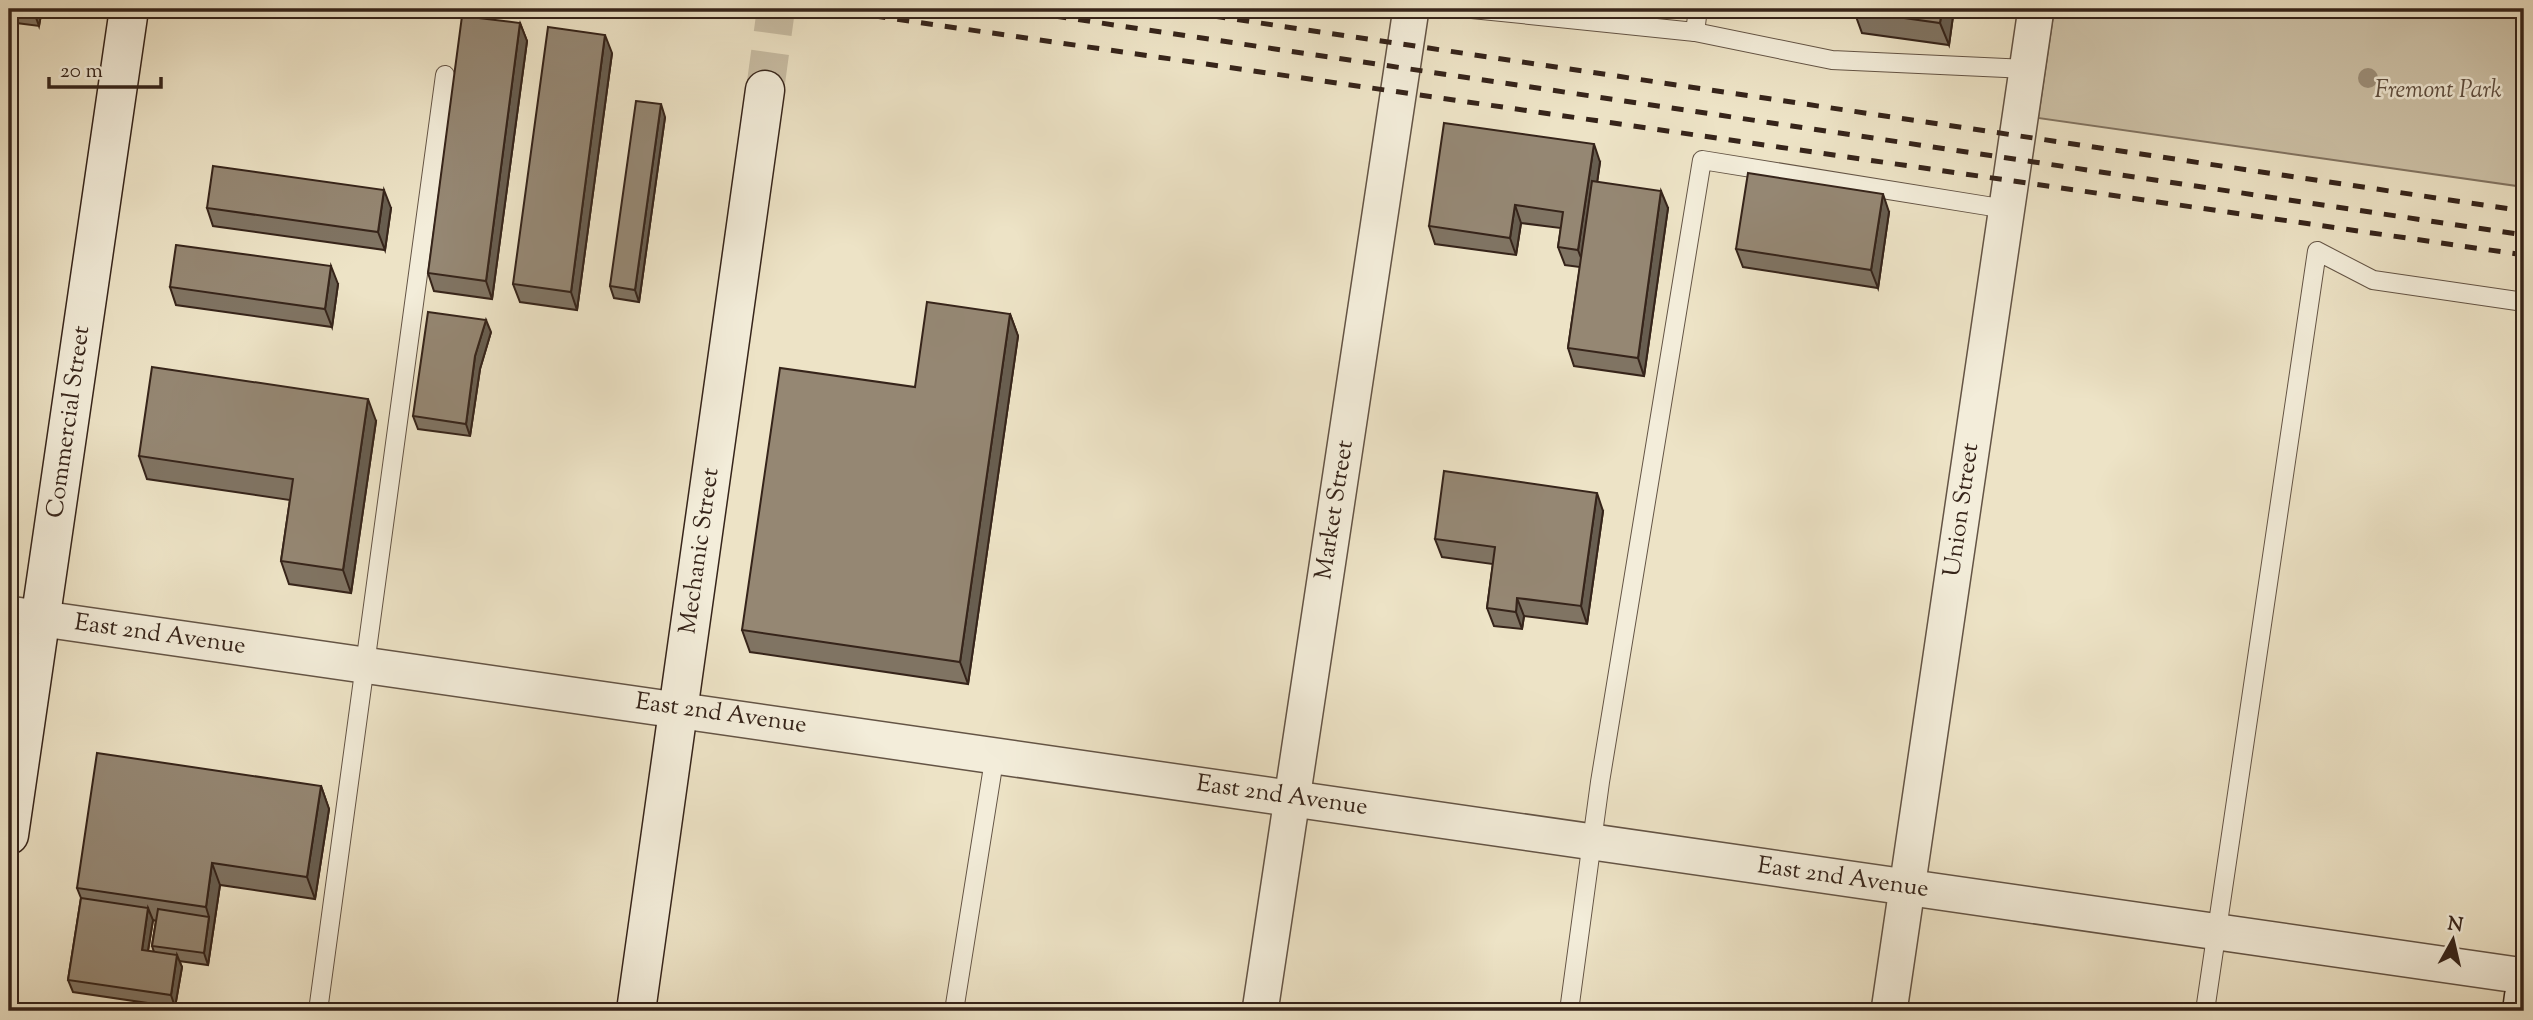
<svg xmlns="http://www.w3.org/2000/svg" width="2533" height="1020" font-family="'Sorts Mill Goudy',serif">
<style>
.green{fill:#cec3a9;stroke:#827462;stroke-width:2}
.lines{fill:none;stroke-linecap:round;stroke-linejoin:round}
.secondary-tunnel{stroke:#c8bda4;stroke-width:38;stroke-dasharray:38 19;stroke-linecap:butt}
.lane-casing{stroke:#645445;stroke-width:20}
.street-casing{stroke:#645445;stroke-width:38}
.secondary-casing{stroke:#36241a;stroke-width:41}
.lane{stroke:#f3edda;stroke-width:18}
.street{stroke:#f3edda;stroke-width:35}
.secondary{stroke:#f3edda;stroke-width:38}
.rail{stroke:#36241a;stroke-width:5;stroke-dasharray:12 12;stroke-linecap:butt}
.tree{fill:#9d907b}
.wall{fill:#807463;stroke:#36241a;stroke-width:2;fill-rule:evenodd}
.shaded-wall{fill:#685e50;stroke:#36241a;stroke-width:2}
.building{fill:#958773;stroke:#36241a;stroke-width:2}
.labels{text-anchor:middle;dominant-baseline:central;stroke-width:5;stroke-linejoin:round;paint-order:stroke}
.park-label{font-size:24px;font-style:italic;fill:#5c4c3e;stroke:#f3edda}
.street-label{font-size:24px;fill:#36241a;stroke:#f3edda}
</style>
<rect width="100%" height="100%" fill="#ede3c6"/>
<filter id="stains"><feTurbulence type="fractalNoise" baseFrequency=".00286" numOctaves="4"/><feColorMatrix values="0 0 0 0 .2 0 0 0 0 .09 0 0 0 0 .02 0 0 0 .5 -.17"/></filter>
<radialGradient id="worn" r=".72"><stop offset=".6" stop-color="#630" stop-opacity="0"/><stop offset="1" stop-color="#630" stop-opacity=".3"/></radialGradient>
<path class="green" d="M2054 9H2524V187L2038 118Z"/>
<g class="lines">
<path class="secondary-tunnel" d="M765 90 776 9"/>
<g class="lane-casing">
<g id="lane">
<path d="M1472 9 1695 32 1832 60 2027 69"/>
<path d="M1695 32 1698 9"/>
<path d="M318 1011 445 75"/>
<path d="M954 1011 995 754"/>
<path d="M1569 1011 1600 782 1702 160 2006 209"/>
<path d="M2205 1011 2317 251 2373 280 2524 302"/>
</g>
</g>
<g class="street-casing">
<g id="street">
<path d="M9 614 2524 976"/>
<path d="M1260 1011 1411 9"/>
<path d="M1889 1011 2036 9"/>
</g>
</g>
<g class="secondary-casing">
<g id="secondary">
<path d="M9 835 129 9"/>
<path d="M636 1011 765 90"/>
<path d="M2522 1011 2524 996"/>
</g>
</g>
<use href="#lane" class="lane"/>
<use href="#street" class="street"/>
<use href="#secondary" class="secondary"/>
<g class="rail">
<path d="M826 9 2524 255"/>
<path d="M1007 9 2524 235"/>
<path d="M1166 9 2524 211"/>
</g>
</g>
<circle class="tree" cx="2368" cy="78" r="10"/>
<g class="wall">
<path d="M9 9H42L39 26 9 22Z"/>
<path d="M1653 9H1691L1690 14Z"/>
<path d="M1954 9 1949 45 1862 33 1854 11Z"/>
<path d="M520 23 527 41 492 299 434 291 428 273Z"/>
<path d="M612 53 577 310 520 302 513 284Z"/>
<path d="M665 117 639 302 614 298 610 286Z"/>
<path d="M1600 162 1597 182 1668 208 1644 376 1574 366 1568 348 1580 267 1565 265 1558 247 1561 228 1521 223 1516 255 1435 244 1429 226Z"/>
<path d="M207 208H391L385 250 213 226Z"/>
<path d="M1889 212 1878 288 1743 267 1736 249Z"/>
<path d="M338 284 332 327 176 305 170 287Z"/>
<path d="M1010 314 1018 336 968 684 750 652 742 630 915 387Z"/>
<path d="M491 332 480 369 470 436 418 429 413 416Z"/>
<path d="M376 421 351 593 289 584 281 561 290 500 147 479 139 456Z"/>
<path d="M1603 511 1587 624 1524 616 1522 629 1494 626 1487 608 1493 564 1442 557 1435 539Z"/>
<path d="M321 786 329 809 315 899 220 885 208 965 179 961 182 967 175 1007 73 992 68 980 81 898 77 888ZM153 920 156 921 152 946 154 952 148 951Z"/>
</g>
<g class="shaded-wall">
<path d="M33 9H42L39 26Z"/>
<path d="M1942 9H1954L1949 45 1940 23Z"/>
<path d="M520 23 527 41 492 299 486 281Z"/>
<path d="M605 35 612 53 577 310 571 292Z"/>
<path d="M661 104 665 117 639 302 635 290Z"/>
<path d="M1594 144 1600 162 1585 268 1578 250Z"/>
<path d="M384 190 391 208 385 250 378 232Z"/>
<path d="M1661 191 1668 208 1644 376 1638 358Z"/>
<path d="M1883 194 1889 212 1878 288 1871 270Z"/>
<path d="M1515 205 1521 223 1516 255 1510 238Z"/>
<path d="M331 266 338 284 332 327 325 309Z"/>
<path d="M1010 314 1018 336 968 684 960 662Z"/>
<path d="M486 320 491 332 480 369 470 436 466 424 475 356Z"/>
<path d="M368 399 376 421 351 593 343 570Z"/>
<path d="M1597 493 1603 511 1587 624 1581 606Z"/>
<path d="M1517 598 1524 616 1522 629 1516 612Z"/>
<path d="M321 786 329 809 315 899 307 877Z"/>
<path d="M212 863 220 885 208 965 204 953 209 917 206 907Z"/>
<path d="M148 908 153 920 146 962 142 950Z"/>
<path d="M177 955 182 967 175 1007 171 995Z"/>
</g>
<g class="building">
<path d="M1854 9H1942L1940 23 1854 11Z"/>
<path d="M462 16 520 23 486 281 428 273Z"/>
<path d="M548 27 605 35 571 292 513 284Z"/>
<path d="M636 101 661 104 635 290 610 286Z"/>
<path d="M1444 123 1594 144 1578 250 1558 247 1563 212 1515 205 1510 238 1429 226Z"/>
<path d="M213 166 384 190 378 232 207 208Z"/>
<path d="M1748 173 1883 194 1871 270 1736 249Z"/>
<path d="M1592 181 1661 191 1638 358 1568 348Z"/>
<path d="M176 245 331 266 325 309 170 287Z"/>
<path d="M927 302 1010 314 960 662 742 630 780 368 915 387Z"/>
<path d="M428 312 486 320 475 356 466 424 413 416Z"/>
<path d="M152 367 368 399 343 570 281 561 293 479 139 456Z"/>
<path d="M1444 471 1597 493 1581 606 1517 598 1516 612 1487 608 1495 547 1435 539Z"/>
<path d="M97 753 321 786 307 877 212 863 206 907 77 888Z"/>
<path d="M81 898 148 908 142 950 177 955 171 995 68 980Z"/>
<path d="M158 909 209 917 204 953 152 946Z"/>
</g>
<g class="labels">
<g class="park-label">
<text x="2438" y="91">Fremont Park</text>
</g>
<g class="street-label">
<text transform="translate(69 422) rotate(-82)">Commercial Street</text>
<text transform="translate(1335 510) rotate(-81)">Market Street</text>
<text transform="translate(1962 510) rotate(-82)">Union Street</text>
<text transform="translate(700 551) rotate(-82)">Mechanic Street</text>
<text transform="translate(160 635) rotate(8)">East 2nd Avenue</text>
<text transform="translate(721 714) rotate(8)">East 2nd Avenue</text>
<text transform="translate(1282 796) rotate(8)">East 2nd Avenue</text>
<text transform="translate(1843 878) rotate(8)">East 2nd Avenue</text>
</g>
</g>
<rect width="2533" height="1020" fill="none" stroke="#ede3c6" stroke-width="35"/>
<rect x="10" y="10" width="2512" height="999" fill="none" stroke="#36241a" stroke-width="3.5"/>
<rect x="18" y="18" width="2498" height="985" fill="none" stroke="#36241a" stroke-width="2"/>
<g transform="translate(2453 940) rotate(8)" stroke="#f3edda" stroke-width="5" paint-order="stroke">
<path d="M0-5L12 26L0 18L-12 26Z" fill="#36241a"/>
<text y="-10" font-size="19" font-weight="bold" text-anchor="middle" fill="#36241a">N</text>
</g>
<path d="M49 77v10h112v-10" fill="none" stroke="#36241a" stroke-width="3.5"/>
<text x="60" y="77" font-size="21" fill="#36241a" stroke="#f3edda" stroke-width="5" paint-order="stroke">20 m</text>
<rect width="100%" height="100%" filter="url(#stains)"/>
<rect width="100%" height="100%" fill="url(#worn)"/>
</svg>
